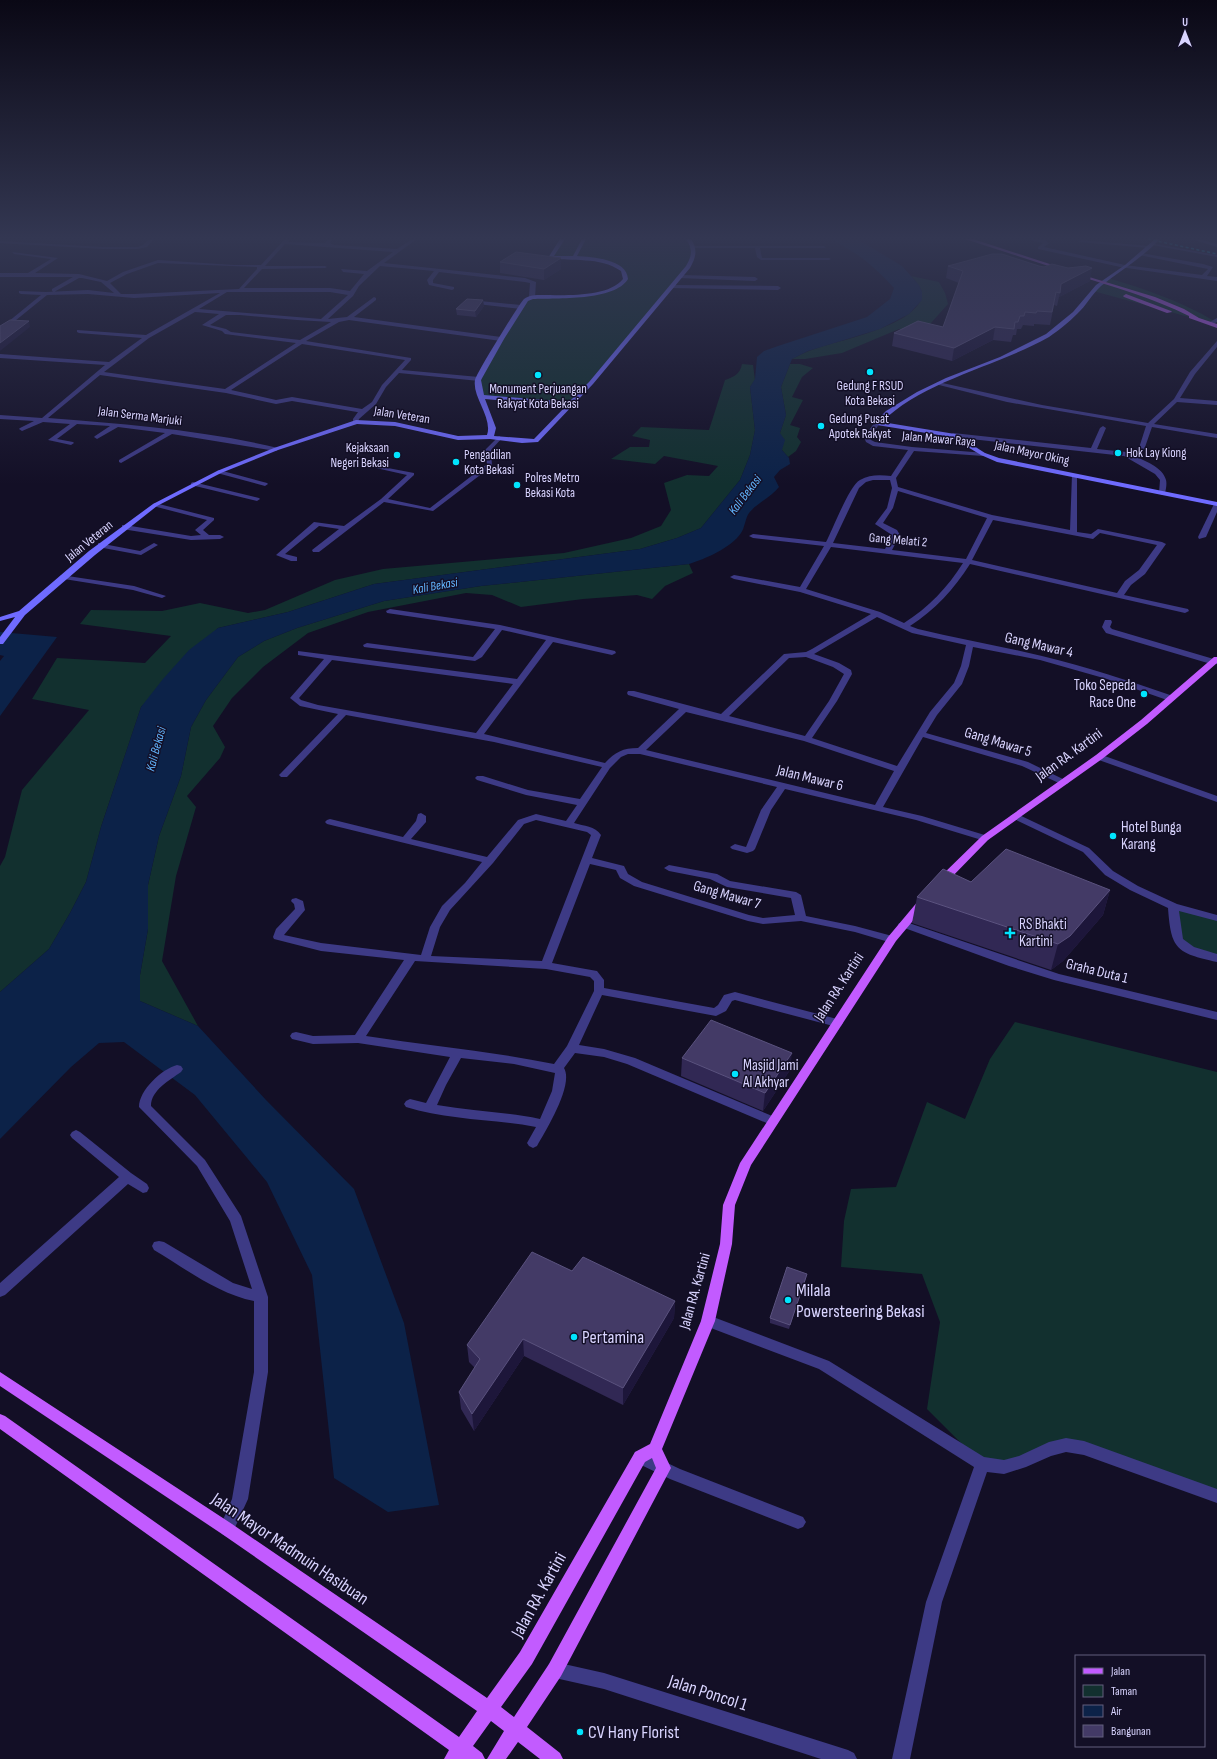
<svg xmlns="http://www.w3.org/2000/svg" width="1217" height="1759" font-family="'Sofia Sans Condensed',sans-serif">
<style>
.green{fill:#12302f}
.water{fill:#0c2248}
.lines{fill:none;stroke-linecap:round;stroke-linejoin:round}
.street{fill:#3d3a85;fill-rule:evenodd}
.secondary{fill:#6f6bff;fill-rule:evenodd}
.primary{fill:#c25bff;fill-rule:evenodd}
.rail{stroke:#00e5ff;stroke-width:1.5;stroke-dasharray:3 2.5;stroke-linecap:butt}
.wall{fill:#312854}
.shaded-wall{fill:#1d163a}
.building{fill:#433a66;stroke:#5a527e}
.poi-dot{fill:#00e5ff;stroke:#130f26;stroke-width:1.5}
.labels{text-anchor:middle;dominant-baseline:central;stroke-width:3;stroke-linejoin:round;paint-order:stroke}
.far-poi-label{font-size:13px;fill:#d9d4ff;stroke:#130f26;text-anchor:start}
.far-street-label{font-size:13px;fill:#d9d4ff;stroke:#130f26}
.far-water-label{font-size:13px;font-style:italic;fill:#62b6ff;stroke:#130f26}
.street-label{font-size:15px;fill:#d9d4ff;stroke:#130f26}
.poi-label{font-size:15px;fill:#d9d4ff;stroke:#130f26;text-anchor:start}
.near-poi-label{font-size:18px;fill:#d9d4ff;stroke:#130f26;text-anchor:start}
.near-street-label{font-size:18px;fill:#d9d4ff;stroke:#130f26}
</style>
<rect width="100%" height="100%" fill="#130f26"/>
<g class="green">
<path d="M563 239H688L695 250 689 266 570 404 481 397 480 377 521 307 532 297 594 294 615 288 626 279 622 269 603 261 550 257Z"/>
<path d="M911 276 939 282 945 293 948 304 922 333 899 329 842 353 805 359H792C798 356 803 353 809 351 837 340 907 329 921 300 925 291 917 282 911 276Z"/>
<path d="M1108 278C1145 289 1181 301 1214 321L1211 323 1093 291Z"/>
<path d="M742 364 753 365 755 380 750 387 755 430 750 455 740 480 701 528 677 538 640 549 374 584 288 612 218 628 141 707 101 827 86 882 70 913 49 949 0 992V866L5 857 22 790 89 710 32 699 57 658 145 663 171 636 80 624 91 610 162 611 200 603 248 613 265 610 335 580 383 569 564 553 631 538 661 526 671 510 664 483 687 475 709 476 718 466 664 456 655 464 611 459 630 447H649L650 440 632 436 641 427 709 430 725 380C733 377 740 375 742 364Z"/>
<path d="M790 364H800L813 368 802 377 792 397 803 400 790 425 800 428 797 437 801 442 796 451 788 457 782 450 780 433 786 415 781 387Z"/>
<path d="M689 564 693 573 665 586 652 599 637 595 583 599 521 607 492 595 466 593 368 612 308 633 263 667 232 698 213 726 225 747 220 758 187 796 196 807 176 876 162 961 198 1026 140 1001V975L148 929V885L159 836 181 776 191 727 206 700 238 657 264 641 297 628 384 601 481 586Z"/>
<path d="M1173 906 1217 918V958L1184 946Z"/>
<path d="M1015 1022 1217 1072V1496L1084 1448 982 1464 927 1409 940 1322 922 1274 841 1267 844 1221 851 1189 896 1187 927 1102 965 1119 990 1059Z"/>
</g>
<g class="water">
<path d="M830 239H857L902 266 919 285 922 292V300L909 314 880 329 808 351 792 359 781 387 786 415 780 433 785 440 782 450 789 458 790 464 780 470 774 477 779 487C771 497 756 504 749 513 745 519 745 527 741 533 731 548 705 559 689 564L481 586 384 601 297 628 264 641 238 657 206 700 191 727 181 776 159 836 148 885V929L140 975V1001L198 1026 266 1100 354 1189 404 1323 439 1505 388 1512 334 1478 312 1275 267 1182 195 1095 124 1042 99 1043 71 1067 0 1139V992L49 949 70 913 86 882 101 827 141 707 163 679 189 650 218 628 288 612 374 584 640 549 677 538 701 528 740 480 750 455 755 430 750 387 755 379 757 357 764 351 778 346 867 317 890 299 894 288C873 265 858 253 830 239Z"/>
<path d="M0 632 57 637 0 716V661L4 656 0 655Z"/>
</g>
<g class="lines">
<g class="street">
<path d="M149 239H154L147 247 138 249H103L0 243V241L103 247H138L143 245Z"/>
<path d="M285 239H290L288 242 325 243 328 239H333L330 243 334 245 397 249 412 239H417L384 263 525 278 536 282 535 297 532 299 529 297 530 283 525 282 439 272 433 280V283L454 287V289L452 290 429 285 427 280 434 271 380 266 359 286 353 296 328 319 347 317 374 297 376 298V300L354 317 501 337 504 339 501 341 349 320 339 322 306 341 411 358V360L402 370 479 377 482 379 479 381 399 373 386 387 376 404 359 419 358 423 353 422V419L358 412H357L292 401 276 404 226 393 100 375 48 418C125 424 203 430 278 448L279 449 276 451 172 434 121 463 119 462V460L165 433 118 427 97 439 94 437 95 436 110 426 77 424 57 439 73 442 74 443 71 445 48 440 70 424 43 422 22 431 19 429 20 428 34 421 0 419V415L42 418 105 365 0 358V354L109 362 142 338 79 333 77 332V330L146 335 220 293 134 298 88 294 47 295 5 329 3 328V326L41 295 21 294 19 293V291L46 292 88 290 114 293 101 282 82 278H79L54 292 52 291V289L73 277H0V273H28L51 259 14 254 12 252 58 258 35 273 79 274 107 281 123 272 158 260 234 265H261ZM285 244 393 252 367 271 341 269 343 272 364 274 350 291 330 288H244L262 269 325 268 327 267 325 266H265ZM158 263 257 267V269L239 289 134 294H121L110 283 127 274ZM227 292H330L348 295 321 319 199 309ZM195 312 219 314 202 325 222 331 225 334 296 343 225 389 104 372 149 338ZM226 315H240L297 320 331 322 300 340 231 332 226 329 210 325ZM302 344 405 360 382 385 372 402 362 409 292 397 276 400 231 390Z"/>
<path d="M1026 239H1046V241L1049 243 1044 247 1125 265 1202 275 1208 269 1139 255 1141 253 1203 264 1213 267 1207 276 1217 277V281L1127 268H1125L1038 249V247L1043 243Z"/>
<path d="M1191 239H1199L1217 244V247Z"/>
<path d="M1081 240 1149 246 1151 247 1149 248 1079 242Z"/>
<path d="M1150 243 1217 255V257L1152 245Z"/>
<path d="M694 246H824L826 248H760L762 258H829L831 259 829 260H761L757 257 755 248H692Z"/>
<path d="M681 275 755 277 758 279 755 281 679 278Z"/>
<path d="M672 285 778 286 781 288 778 290 670 288 669 287Z"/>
<path d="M470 300 521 305 524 307 521 309 468 303V301Z"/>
<path d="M1217 318V322L1211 325 1208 323Z"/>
<path d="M1217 341V347L1195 374 1180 398 1217 401V405L1177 402 1154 424 1217 434V438L1152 427 1144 450 1132 455C1143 460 1163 467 1166 480 1167 484 1166 489 1165 493L1162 495 1159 493 1160 480 1155 474 1124 456 953 437 950 435 953 433 1091 448 1100 428 1103 426 1106 428 1097 449 1126 452 1139 448 1146 426 1007 402 935 384 938 382 1042 405 1148 423 1174 399 1190 372Z"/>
<path d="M877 421 880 423 870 437 871 440 875 442 912 447 985 453 986 454 983 456 914 451 896 478 898 487 992 515 1070 530 1072 475 1077 474V532L1091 534 1098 529 1162 542 1166 544 1145 574 1131 585 1124 595 1188 609 1189 611 1185 613 970 564C954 589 935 610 910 626L918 629C959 639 1001 646 1042 656 1087 667 1130 681 1173 696L1174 698 1173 700H1167L1107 679 1040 660 973 647 969 666 962 684 937 715 926 733 1028 762 1069 782 1067 784H1061L1022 766 923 737 883 807 922 816 988 836 990 838 988 840 985 841 916 820 785 789 771 810 755 849 753 851 747 853 732 849 730 847 735 844 746 847 761 810 777 787 640 754H628L621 757 610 768 574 823C584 826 595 826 601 835L592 858 624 866 628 874 642 882 749 915 763 918 795 915 791 898 727 887 710 879 669 871 664 868 669 865 717 874 730 881 796 892 801 895 806 916 855 926 896 937 897 939 892 943 855 932 801 921 763 924 748 921 634 886 620 878 616 870 590 864 552 963 597 971 604 980V988L714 1008 718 1005 724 995 735 992 837 1019 841 1020 843 1023 841 1026 837 1027 735 1000 732 1001 726 1011 716 1016 602 995 579 1045 604 1049 635 1058 777 1118 779 1121 777 1124 773 1126 769 1124 627 1064 604 1057 575 1053 564 1068C574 1085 546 1130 537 1146L533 1148 529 1146 527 1143 536 1127C493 1119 447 1120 406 1107L404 1104 406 1101 410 1099 426 1103 450 1057 358 1043 313 1044 292 1039 290 1036 292 1033 296 1032 313 1036 355 1035 404 960 321 951 274 939 273 937 276 929 295 909 294 904 291 901 292 899 296 898 303 901 305 910 284 935 321 943 421 955 430 927 442 906 465 883 482 862 327 824 325 822 327 820 330 819 403 837 416 821 418 814 421 813 426 816V822L411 839 487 857 518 820 536 814 566 821 577 805 526 795 477 780 475 778 477 776H483L528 790 580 799 602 767 494 742 346 715 287 777H281L279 775 281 773 338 714 300 706 290 698 324 659 298 655V651L517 679 546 640 502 630 482 657 475 661 364 647 363 645 367 643 473 657 495 629 387 613 386 611 390 609 500 625 615 651 616 653 612 655 553 642 484 734 605 763C615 752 623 748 638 748L679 709 628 695 627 693 628 691H634L721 714 784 654 806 652 812 649 871 614 800 592 734 579 730 577 734 575 800 587 824 546 753 538 749 536 753 534 826 542C833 529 849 486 860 480 870 474 881 475 891 476L908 450 873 446 866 442 864 437 875 422ZM873 480H890L892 488 887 508 875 524 892 535 885 549 833 543 859 488 866 482ZM898 491 987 518 966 559 892 550 900 535 897 530 883 523 893 508ZM993 520 1093 539 1100 533 1157 545 1139 570 1125 581 1117 593 972 560ZM831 547 963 563C948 587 928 608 904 623L880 612 806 589ZM877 617 912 633 966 645 961 666 954 683 930 712 897 766 812 738 837 701 852 674 851 670 839 663 814 654ZM806 657 833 667 844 674 829 701 805 736 729 716 789 658ZM332 660 513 684 476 733 318 705 301 700 299 698ZM686 712 804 741 894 771 875 805 646 750ZM536 820 587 832 591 835 542 961 431 956 440 927 450 910 493 863 524 824ZM415 961 546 969 590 977 594 981V991L567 1046 554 1064C492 1051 429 1046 366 1036ZM461 1058 514 1064 555 1073 552 1091 540 1119C506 1112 472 1111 437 1105L446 1085Z"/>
<path d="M499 436 502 438 491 450 492 466 433 511 384 502 319 552H313L312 550 339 529 319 526 285 554 297 557V561H291L276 555 314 522 344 526 381 499 407 475 367 466V464L414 473V475L388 499 430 508 487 464 485 450Z"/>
<path d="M219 470 267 483 268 484 265 486 217 473V471Z"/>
<path d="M193 482 259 498 260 499 257 501 191 485V483Z"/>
<path d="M1217 502V512L1206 537 1199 539 1198 537 1214 504Z"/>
<path d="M155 503 214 518V520L203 530 209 535H220L224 537 220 539 191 540 122 529V525H125L191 536 201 535 195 530 207 520 153 506V504Z"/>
<path d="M98 543 140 551 154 543 158 545 141 555 98 547Z"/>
<path d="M61 575 134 586 166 596 162 598 133 590 64 579 60 577Z"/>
<path d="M1105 620H1111L1112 622 1110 627 1112 629 1217 660V664H1211L1106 633 1102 627Z"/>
<path d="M1099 754 1217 796V802L1096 759 1095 757Z"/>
<path d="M1015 813 1089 848 1113 871 1138 886 1177 904 1217 915V921L1179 911 1183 939 1194 947 1217 954V962C1176 953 1171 949 1168 908L1130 890 1105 875 1083 852 1012 818 1010 816Z"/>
<path d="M903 921 1059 974 1217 1012V1020L1054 980 1009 966 899 926 898 924Z"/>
<path d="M177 1065 181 1066 183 1069 181 1072C170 1080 151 1090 151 1106L205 1160 241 1216 268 1297V1372L248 1499 232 1534 227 1537 222 1534 219 1529 232 1499 254 1372V1301C218 1294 186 1269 154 1250L152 1246 154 1242 159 1241 164 1242 233 1283 252 1289 230 1221 197 1166 139 1107C139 1090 162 1069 177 1065Z"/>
<path d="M76 1130 80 1132 131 1173 147 1184 149 1188 147 1192 143 1193 128 1184 5 1295 0 1297V1283L119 1177 72 1138 70 1135 72 1132Z"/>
<path d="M708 1315 829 1361 984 1457 1004 1460 1019 1456 1049 1442 1066 1438 1084 1441 1217 1489V1503L1084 1455 1066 1452 1051 1456 1026 1467 1004 1474 987 1472 942 1602 910 1759H892L926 1602 974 1467 819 1369 703 1325 701 1321 703 1317Z"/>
<path d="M640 1450 680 1469 803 1517 806 1522 803 1527 798 1529 670 1479 635 1462 633 1457 635 1452Z"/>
<path d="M555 1662 604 1673 848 1750 854 1753 857 1759H821L604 1689 555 1678 549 1676 547 1670 549 1664Z"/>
</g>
<g class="secondary">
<path d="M560 239H565L554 256H573L582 239H586L577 256C592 257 627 259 628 279 615 301 556 298 533 299L528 301 504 339 481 380 484 395 569 402 589 382 686 266C692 256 693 249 686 239H691C698 250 696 257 690 268L593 384 538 442 522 443 490 439 458 440 395 426 357 424 278 450 221 473 157 506 95 555 25 615 3 644H0V637L15 617 0 621V617L19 611 89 551 153 504 217 471 274 448 356 420 395 422 458 436 487 435C493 418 472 397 475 380 476 374 519 304 524 299 529 295 536 295 541 295 563 295 608 298 623 279L621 271C599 256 573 262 548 258ZM485 399 566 406 534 439 494 436 496 428Z"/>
<path d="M1155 239H1160C1142 258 1121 270 1101 286 1092 294 1086 306 1077 314 1069 322 1058 331 1049 337 998 366 922 381 882 422L955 434 985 453 999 458 1217 502V506L997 462 981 455 951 437 877 425 874 423 886 411 917 392 946 378 1000 357 1046 334 1073 312 1096 285 1125 265Z"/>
</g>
<g class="primary">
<path d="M965 239H973L1065 269 1061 270Z"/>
<path d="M1076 273 1155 297 1184 309 1199 318 1217 324V328L1189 318V316C1153 298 1114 287 1076 275Z"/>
<path d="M1126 294 1171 311 1172 312 1167 313 1124 297 1123 296Z"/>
<path d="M1214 657H1217V663L1147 724 1102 759 988 840 946 883H938L937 881 938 879 982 836 1096 755 1141 720Z"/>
<path d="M923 899 928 902 927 904 896 941 751 1165 735 1205 732 1244 715 1321 662 1449 671 1468 561 1676 527 1727 560 1753 563 1759H540L518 1742 506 1759H487L504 1731 491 1721 473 1746 482 1753 485 1759H444L449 1750 0 1429V1414L5 1416 459 1737 477 1711 222 1534 0 1386V1372L232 1524 487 1698 520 1652 635 1452 650 1444 701 1321 720 1244 723 1205 740 1163 888 937 919 900ZM652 1458 656 1468 549 1664 514 1717 501 1707 532 1664 645 1462Z"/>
</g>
<path class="rail" d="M1148 239 1217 254"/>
</g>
<g class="wall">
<path d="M561 258V269L544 280 500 273V262Z"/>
<path d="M948 266H1039L1090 281 1059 297 1057 306 1054 305 1050 325 1034 324V326L1023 325 1021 329H1017L1016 335H1013L1011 342 993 340 952 361 892 346 894 333 943 327 959 283 946 278Z"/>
<path d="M484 306 476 317 457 315 456 309Z"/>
<path d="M971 882 1110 890 1103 915 1063 961 1051 970 912 923 917 897Z"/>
<path d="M682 1058 790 1070 763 1111 681 1076Z"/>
<path d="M572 1271 675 1301 674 1318 623 1405 524 1356 474 1431 461 1409 459 1392 475 1368 469 1362 467 1345Z"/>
<path d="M807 1274 806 1278 789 1329 770 1323V1318Z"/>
</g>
<g class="shaded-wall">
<path d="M561 258V269L544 280V269Z"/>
<path d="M1092 268 1090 281 1059 297 1061 284Z"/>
<path d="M483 300 484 306 476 317 475 311Z"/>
<path d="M29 321 30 327 0 351V343Z"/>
<path d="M995 327 993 340 952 361 954 348Z"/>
<path d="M1110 890 1103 915 1063 961 1051 970 1058 944Z"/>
<path d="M792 1053 790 1070 763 1111 765 1093Z"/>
<path d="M807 1274 806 1278 789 1329 790 1325Z"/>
<path d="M675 1301 674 1318 623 1405V1388Z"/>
<path d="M523 1339 524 1356 474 1431 472 1414Z"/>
</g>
<g class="building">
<path d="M516 252 561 258 544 269 500 262Z"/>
<path d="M992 254H1002L1039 266 1044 267 1052 264 1068 268 1086 266 1092 268 1061 284 1060 293 1056 292 1052 312 1037 311 1036 313 1025 312 1024 316H1020L1018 322H1015L1014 329 995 327 954 348 894 333 918 321 943 327 963 271 948 266Z"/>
<path d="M467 299 483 300 475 311 456 309Z"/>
<path d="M10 320 29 321 0 343V326Z"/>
<path d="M1006 849 1110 890 1070 936 1058 944 917 897 943 869 971 882Z"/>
<path d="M711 1020 792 1053 765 1093 682 1058Z"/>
<path d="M532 1252 572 1271 583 1257 675 1301 623 1388 523 1339 472 1414 459 1392 480 1359 467 1345Z"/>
<path d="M787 1267 807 1274 790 1325 770 1318Z"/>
</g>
<linearGradient id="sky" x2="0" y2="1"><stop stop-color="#0a0815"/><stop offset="0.49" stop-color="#333752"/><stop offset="1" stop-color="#333752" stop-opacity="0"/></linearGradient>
<rect width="1217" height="485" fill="url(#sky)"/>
<g class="poi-dot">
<circle cx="870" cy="372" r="4"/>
<circle cx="538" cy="375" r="4"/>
<circle cx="821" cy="426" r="4"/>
<circle cx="1118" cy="453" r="4"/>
<circle cx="397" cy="455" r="4"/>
<circle cx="456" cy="462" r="4"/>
<circle cx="517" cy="485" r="4"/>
<circle cx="1144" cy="694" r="4"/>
<circle cx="1113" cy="836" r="4"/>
<path d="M1008 927h4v4h4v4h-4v4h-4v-4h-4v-4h4z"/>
<circle cx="735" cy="1074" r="4"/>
<circle cx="788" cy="1300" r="4"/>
<circle cx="574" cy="1337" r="4"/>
<circle cx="580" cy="1732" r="4"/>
</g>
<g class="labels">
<g class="far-poi-label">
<text x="870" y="386" text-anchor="middle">Gedung F RSUD<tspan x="870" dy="15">Kota Bekasi</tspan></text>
<text x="538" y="389" text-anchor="middle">Monument Perjuangan<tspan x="538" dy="15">Rakyat Kota Bekasi</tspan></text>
<text x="829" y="419">Gedung Pusat<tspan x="829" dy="15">Apotek Rakyat</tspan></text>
<text x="389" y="448" text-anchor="end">Kejaksaan<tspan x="389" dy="15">Negeri Bekasi</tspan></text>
<text x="1126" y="453">Hok Lay Kiong</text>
<text x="464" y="455">Pengadilan<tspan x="464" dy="15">Kota Bekasi</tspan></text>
<text x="525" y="478">Polres Metro<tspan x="525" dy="15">Bekasi Kota</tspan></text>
</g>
<g class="far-street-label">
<text transform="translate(402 415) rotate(9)">Jalan Veteran</text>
<text transform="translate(140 416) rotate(7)">Jalan Serma Marjuki</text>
<text transform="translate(939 439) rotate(5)">Jalan Mawar Raya</text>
<text transform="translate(1032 453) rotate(12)">Jalan Mayor Oking</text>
<text transform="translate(898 540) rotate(5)">Gang Melati 2</text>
<text transform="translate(89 541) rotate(-39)">Jalan Veteran</text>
</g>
<g class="far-water-label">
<text transform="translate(745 495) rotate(-53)">Kali Bekasi</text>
<text transform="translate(435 586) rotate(-10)">Kali Bekasi</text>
<text transform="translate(156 749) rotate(-75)">Kali Bekasi</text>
</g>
<g class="street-label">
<text transform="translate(1039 645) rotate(13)">Gang Mawar 4</text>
<text transform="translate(998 742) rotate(17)">Gang Mawar 5</text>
<text transform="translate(1069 755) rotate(-36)">Jalan RA. Kartini</text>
<text transform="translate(810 778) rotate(14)">Jalan Mawar 6</text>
<text transform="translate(727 895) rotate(16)">Gang Mawar 7</text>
<text transform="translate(1097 971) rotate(14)">Graha Duta 1</text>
<text transform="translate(839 987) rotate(-57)">Jalan RA. Kartini</text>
<text transform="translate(695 1291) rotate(-74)">Jalan RA. Kartini</text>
</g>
<g class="poi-label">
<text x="1136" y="685" text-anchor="end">Toko Sepeda<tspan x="1136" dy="17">Race One</tspan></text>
<text x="1121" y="827">Hotel Bunga<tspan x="1121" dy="17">Karang</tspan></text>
<text x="1019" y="924">RS Bhakti<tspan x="1019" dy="17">Kartini</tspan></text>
<text x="743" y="1065">Masjid Jami<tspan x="743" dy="17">Al Akhyar</tspan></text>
</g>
<g class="near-poi-label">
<text x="796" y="1290">Milala<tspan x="796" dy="21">Powersteering Bekasi</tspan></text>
<text x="582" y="1337">Pertamina</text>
<text x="588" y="1732">CV Hany Florist</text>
</g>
<g class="near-street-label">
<text transform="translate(290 1549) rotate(34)">Jalan Mayor Madmuin Hasibuan</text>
<text transform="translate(539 1595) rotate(-61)">Jalan RA. Kartini</text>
<text transform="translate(708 1693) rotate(18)">Jalan Poncol 1</text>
</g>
</g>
<rect x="1075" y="1655" width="130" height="92" fill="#130f26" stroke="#625e7d"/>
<rect x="1083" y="1668" width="20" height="6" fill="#c25bff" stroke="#625e7d"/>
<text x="1111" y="1675" font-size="12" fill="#d9d4ff">Jalan</text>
<rect x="1083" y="1685" width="20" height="12" fill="#12302f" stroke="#625e7d"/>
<text x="1111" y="1695" font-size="12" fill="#d9d4ff">Taman</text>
<rect x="1083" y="1705" width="20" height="12" fill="#0c2248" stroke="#625e7d"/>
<text x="1111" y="1715" font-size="12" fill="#d9d4ff">Air</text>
<rect x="1083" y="1725" width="20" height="12" fill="#433a66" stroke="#625e7d"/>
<text x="1111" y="1735" font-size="12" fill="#d9d4ff">Bangunan</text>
<g transform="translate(1185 32)" stroke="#130f26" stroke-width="3" paint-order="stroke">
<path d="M0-3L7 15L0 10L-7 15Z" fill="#d9d4ff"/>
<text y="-6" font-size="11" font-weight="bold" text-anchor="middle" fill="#d9d4ff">U</text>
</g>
</svg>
